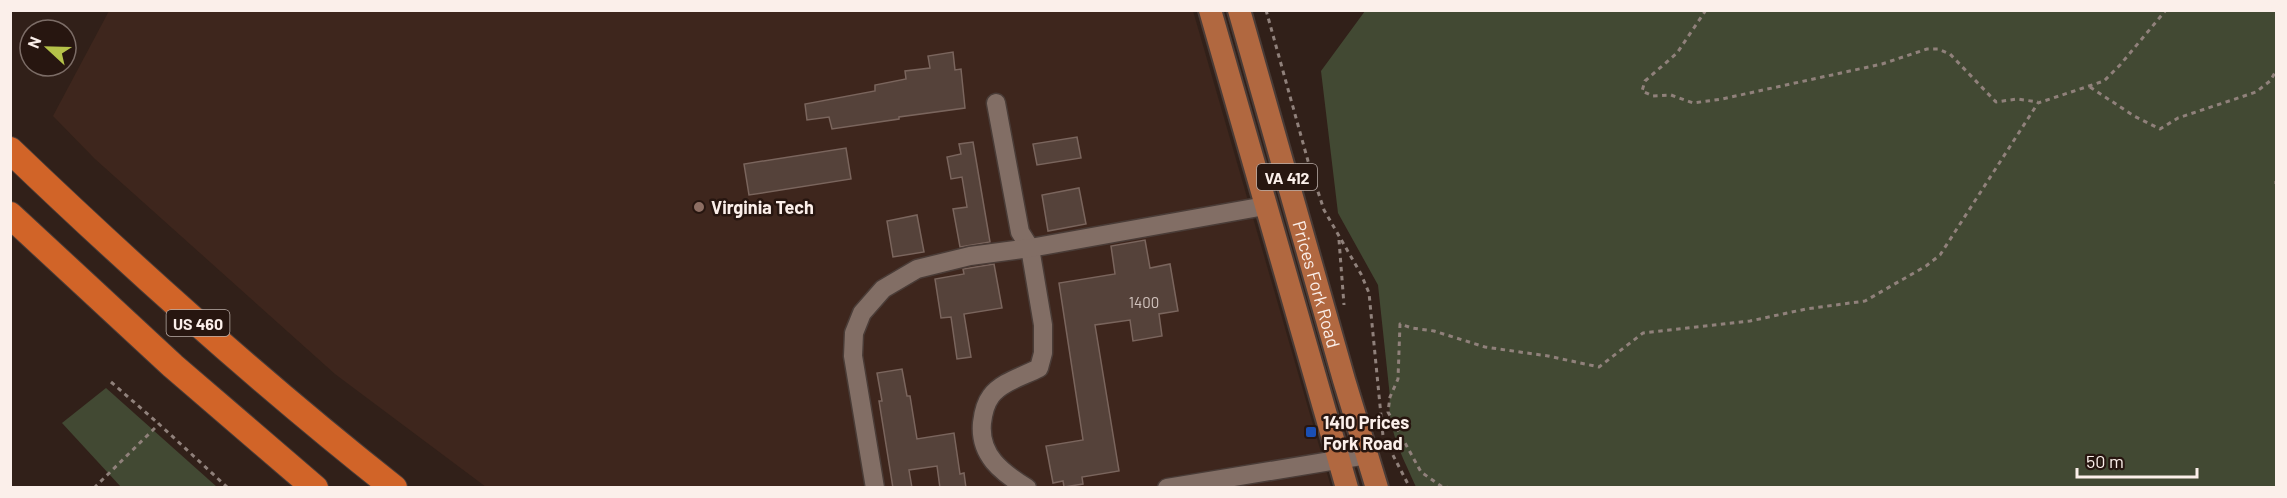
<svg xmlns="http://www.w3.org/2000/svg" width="2287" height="498" font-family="Barlow,sans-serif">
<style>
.built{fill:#3e261d}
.green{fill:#424933}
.building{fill:#55423a;stroke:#7a655d;stroke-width:1.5}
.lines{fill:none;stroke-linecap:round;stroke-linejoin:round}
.minor-casing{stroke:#4a3c37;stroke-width:21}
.major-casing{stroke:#4a3c37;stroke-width:26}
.highway-casing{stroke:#4a3c37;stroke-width:28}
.path{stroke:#90817b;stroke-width:3;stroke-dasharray:4.5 4.5;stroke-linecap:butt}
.minor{stroke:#826e65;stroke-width:18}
.major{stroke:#b16840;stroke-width:22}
.highway{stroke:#d16428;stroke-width:26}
.education-dot{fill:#8d6e63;stroke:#271610;stroke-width:2}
.transit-dot{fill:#1a4fb4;stroke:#271610;stroke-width:2}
.labels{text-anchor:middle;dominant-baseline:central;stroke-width:5;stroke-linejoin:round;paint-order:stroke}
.number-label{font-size:15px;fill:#d2c4be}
.shield{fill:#271610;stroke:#bbaea9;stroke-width:1.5}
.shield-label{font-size:16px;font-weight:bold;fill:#fbefea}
.poi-label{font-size:18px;font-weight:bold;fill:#fbefea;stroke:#271610;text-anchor:start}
.street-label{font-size:18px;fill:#fbefea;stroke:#271610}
</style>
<rect width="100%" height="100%" fill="#312019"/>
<path class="built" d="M109 11H1193L1331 487H486L335 374 95 159 53 116Z"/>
<g class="green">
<path d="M1365 11H2276V487H1416C1404 459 1386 428 1390 397L1378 285 1338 213 1321 71Z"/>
<path d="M106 388 217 487H121L62 423Z"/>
</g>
<g class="building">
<path d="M953 52 955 70 961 69 965 108 899 117V119L832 129 829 117 807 120 805 104 875 91V85L906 79 905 71 930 68 928 56Z"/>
<path d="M1077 137 1081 158 1037 165 1033 144Z"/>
<path d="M973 142 990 242 960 247 953 209 967 207 962 177 951 179 947 157 961 154 959 144Z"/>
<path d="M846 148 851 179 749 195 744 164Z"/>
<path d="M1079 188 1086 224 1048 231 1042 195Z"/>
<path d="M917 215 924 252 893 257 887 221Z"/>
<path d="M1145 240 1150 268 1170 264 1178 311 1159 314 1162 336 1133 341 1130 320 1095 325 1119 471 1082 477 1083 484 1064 487 1063 481 1053 483 1046 446 1083 440 1059 283 1115 274 1111 246Z"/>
<path d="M994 264 1002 308 964 314 971 357 957 359 951 317 941 318 935 279 964 274 963 269Z"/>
<path d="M902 369 907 396H910L917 439 954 433 960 474 964 473 966 488H940L937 466 909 470 912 488H893L879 401H882L877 373Z"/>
</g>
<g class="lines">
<g class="minor-casing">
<g id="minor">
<path d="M996 103 1020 232 1030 248 1043 325V353L1039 368C1024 376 1001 382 991 396 985 404 983 414 982 423 979 455 1001 472 1027 488"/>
<path d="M875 488 853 356 854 333 862 313 883 289 917 269 970 256 1030 248 1265 206"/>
<path d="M1167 488 1367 455"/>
</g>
</g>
<g class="major-casing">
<g id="major">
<path d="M1210 10 1347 488"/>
<path id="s1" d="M1239 10 1344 380 1377 488"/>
</g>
</g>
<g class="highway-casing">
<g id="highway">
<path d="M10 150C133 268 260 382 394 488"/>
<path d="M10 215 173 366 315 488"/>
</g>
</g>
<g class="path">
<path d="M1266 10 1308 161 1324 210 1361 274 1369 293 1383 436 1410 488"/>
<path d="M1706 10 1677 53 1645 81 1642 91 1653 96 1671 95 1693 103 1722 99 1882 64 1927 49H1938L1950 54 1996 102 2017 99 2038 102"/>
<path d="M2090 87 2134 116 2160 129 2178 118 2256 92 2270 81 2276 71"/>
<path d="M2276 181V184"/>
<path d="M1339 240 1344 305"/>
<path d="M111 382 159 424"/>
<path d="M94 488 159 424 228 488"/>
<path d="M1451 488 1441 486 1421 472 1388 412 1390 397 1398 379 1400 324 1412 328 1434 331 1485 347 1548 356 1599 367 1643 333 1750 321 1806 309 1865 301 1926 266 1940 255 2038 103 2104 81 2120 65 2166 10"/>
</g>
<use href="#minor" class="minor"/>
<use href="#major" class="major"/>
<use href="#highway" class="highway"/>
</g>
<circle class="education-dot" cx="699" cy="207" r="6"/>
<rect class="transit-dot" x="1305" y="426" width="12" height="12" rx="3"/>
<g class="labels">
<g class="number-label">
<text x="1144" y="302">1400</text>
</g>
<g class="shield">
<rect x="1257" y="164" width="60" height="26" rx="4.5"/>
<rect x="166.5" y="310" width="63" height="26" rx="4.5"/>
</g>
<g class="shield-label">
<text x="1287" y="177">VA 412</text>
<text x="198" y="323">US 460</text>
</g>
<g class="poi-label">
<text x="711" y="207">Virginia Tech</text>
<text x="1323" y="422">1410 Prices<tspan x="1323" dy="21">Fork Road</tspan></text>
</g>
<g class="street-label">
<text stroke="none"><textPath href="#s1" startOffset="285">Prices Fork Road</textPath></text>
</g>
</g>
<rect width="2287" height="498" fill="none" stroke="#fbefea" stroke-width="24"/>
<g transform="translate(48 48) rotate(292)"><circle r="28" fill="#271610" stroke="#7c6d67" stroke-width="1.5"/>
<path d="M0-4.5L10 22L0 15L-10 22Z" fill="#b5c249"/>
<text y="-9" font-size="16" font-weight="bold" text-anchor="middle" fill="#fbefea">N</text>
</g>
<path d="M2077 468v9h120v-9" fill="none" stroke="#fbefea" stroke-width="3"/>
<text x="2086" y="468" font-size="18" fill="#fbefea" stroke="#271610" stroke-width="4.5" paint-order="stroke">50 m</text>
</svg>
